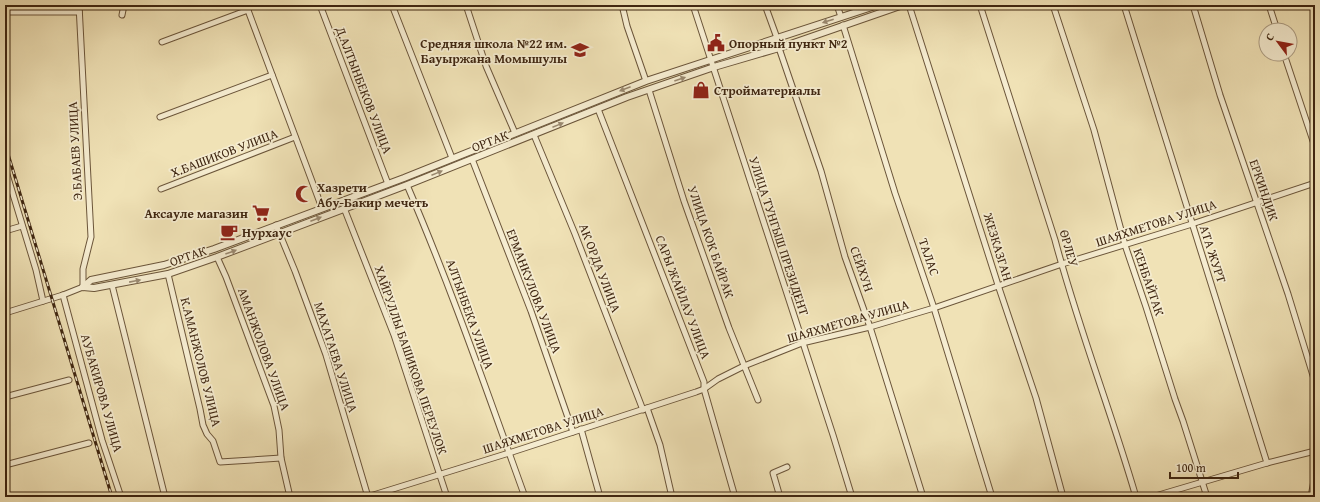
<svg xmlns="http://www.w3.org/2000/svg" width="1320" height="502" font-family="'Gentium Book Plus',serif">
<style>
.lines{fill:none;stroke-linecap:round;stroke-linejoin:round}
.minor-casing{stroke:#6b553a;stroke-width:7}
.tertiary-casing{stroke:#6b553a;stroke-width:8}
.minor{stroke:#f5ecd0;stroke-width:5}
.tertiary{stroke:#f5ecd0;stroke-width:6}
.rail-casing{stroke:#3f2611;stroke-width:3}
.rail{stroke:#f5ecd0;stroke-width:1.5;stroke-dasharray:4.5;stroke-linecap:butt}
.oneway{fill:#9a8970}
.labels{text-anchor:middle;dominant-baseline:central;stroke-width:3.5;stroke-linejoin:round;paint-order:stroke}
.poi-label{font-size:13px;font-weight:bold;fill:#3f2611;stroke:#f5ecd0;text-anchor:start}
.street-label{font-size:13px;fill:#3f2611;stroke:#f5ecd0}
</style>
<rect width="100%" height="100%" fill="#f0e2b6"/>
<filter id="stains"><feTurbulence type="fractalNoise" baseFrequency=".005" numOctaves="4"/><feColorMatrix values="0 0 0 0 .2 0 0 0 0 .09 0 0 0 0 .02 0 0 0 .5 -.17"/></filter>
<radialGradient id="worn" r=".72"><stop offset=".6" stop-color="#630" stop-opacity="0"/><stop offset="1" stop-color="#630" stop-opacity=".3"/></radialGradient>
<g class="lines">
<g class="minor-casing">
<g id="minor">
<path d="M246 5 322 208"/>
<path d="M320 5 388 184"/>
<path d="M392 5 452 158"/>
<path d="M466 5 486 66 515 133"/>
<path d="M622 5 627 26 646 81"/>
<path d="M693 5 833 435 852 497"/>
<path d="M765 5 777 38"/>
<path d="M837 5 841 17"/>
<path d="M909 5 998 285 1036 398 1063 497"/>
<path d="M980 5 1055 240C1078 327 1111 411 1136 497"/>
<path d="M1053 5 1094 130 1125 245 1146 307 1175 399 1183 421 1207 497"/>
<path d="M1124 5 1267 463"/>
<path d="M1193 5 1220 95 1288 294 1315 382"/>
<path d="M1269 5 1277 30"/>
<path d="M5 12H79"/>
<path d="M122 15 124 5"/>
<path d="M843 25 895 193 934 308 992 497"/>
<path d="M162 42 248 10"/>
<path d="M779 48 821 171 845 257 870 327 923 497"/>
<path d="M1284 54 1315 147"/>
<path d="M649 90 684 201 729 328 758 400"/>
<path d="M598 109 704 382V389L735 497"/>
<path d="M160 117 272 75"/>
<path d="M534 135 575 234 643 410"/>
<path d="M472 159 531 311 573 432"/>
<path d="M5 168 36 270 43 301"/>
<path d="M407 185C451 287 487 392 525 497"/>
<path d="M161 189 295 137"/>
<path d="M344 208 394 335 447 497"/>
<path d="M276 225 295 271 326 355 368 497"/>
<path d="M5 231 22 226"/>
<path d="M217 257 226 277 274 406 279 430 281 458 290 497"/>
<path d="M168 274 200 409 203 425 207 434 213 441 220 462 281 458"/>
<path d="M112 285 165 497"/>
<path d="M63 295 102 440 121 497"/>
<path d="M5 313 63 295 83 287V269L91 237 79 5"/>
<path d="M5 397 69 380"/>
<path d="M647 408 660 445 672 497"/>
<path d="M581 429 600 497"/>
<path d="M5 465 89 443"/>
<path d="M367 497 509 453 696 392 704 389 718 379 744 366 802 343 870 327 934 308 1062 264 1192 224 1315 183"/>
<path d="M780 497 773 473 787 467"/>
<path d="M1152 497 1267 463 1315 451"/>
<path d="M1311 497 1315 475"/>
</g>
</g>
<g class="tertiary-casing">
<g id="tertiary">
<path d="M83 287 94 288 168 274 217 257 407 185 627 97 714 67 779 48 903 5"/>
<path d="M83 287 91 280 164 265 214 249 404 178 646 81 878 5"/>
</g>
</g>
<use href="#minor" class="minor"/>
<use href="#tertiary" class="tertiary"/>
<g class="rail-casing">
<path id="rail" d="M5 144 112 497"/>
</g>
<use href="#rail" class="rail"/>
</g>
<defs><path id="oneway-solid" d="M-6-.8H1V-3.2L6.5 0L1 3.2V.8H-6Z"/></defs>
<g class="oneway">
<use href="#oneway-solid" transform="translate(828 21) rotate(162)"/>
<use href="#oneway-solid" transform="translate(680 79) rotate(-19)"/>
<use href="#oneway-solid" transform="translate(625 89) rotate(159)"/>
<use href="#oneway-solid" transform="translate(558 125) rotate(-22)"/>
<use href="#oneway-solid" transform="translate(437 173) rotate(-22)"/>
<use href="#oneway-solid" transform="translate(316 219) rotate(-21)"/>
<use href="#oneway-solid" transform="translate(231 252) rotate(-20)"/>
<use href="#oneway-solid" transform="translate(135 281) rotate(-11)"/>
</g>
<defs>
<g id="civic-bare" transform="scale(1.38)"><path d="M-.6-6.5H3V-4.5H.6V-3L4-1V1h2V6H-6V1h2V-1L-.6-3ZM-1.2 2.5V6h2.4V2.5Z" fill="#8f2418" stroke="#f5ecd0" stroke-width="2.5" paint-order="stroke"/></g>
<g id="school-bare" transform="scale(1.38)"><path d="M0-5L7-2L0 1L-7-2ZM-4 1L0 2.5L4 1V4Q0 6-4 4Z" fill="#8f2418" stroke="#f5ecd0" stroke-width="2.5" paint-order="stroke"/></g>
<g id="shop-bare" transform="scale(1.38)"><path d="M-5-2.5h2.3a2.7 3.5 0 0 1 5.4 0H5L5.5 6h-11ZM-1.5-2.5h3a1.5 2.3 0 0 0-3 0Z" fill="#8f2418" stroke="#f5ecd0" stroke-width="2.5" paint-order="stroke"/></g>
<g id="mosque-bare" transform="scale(1.38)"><path d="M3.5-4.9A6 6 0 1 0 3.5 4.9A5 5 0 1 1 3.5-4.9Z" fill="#8f2418" stroke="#f5ecd0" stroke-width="2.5" paint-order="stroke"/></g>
<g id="supermarket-bare" transform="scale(1.38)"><path d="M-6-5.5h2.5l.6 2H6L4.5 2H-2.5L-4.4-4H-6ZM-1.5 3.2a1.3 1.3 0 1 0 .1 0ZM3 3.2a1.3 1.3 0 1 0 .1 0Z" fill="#8f2418" stroke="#f5ecd0" stroke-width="2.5" paint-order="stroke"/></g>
<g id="cafe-bare" transform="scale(1.38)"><path d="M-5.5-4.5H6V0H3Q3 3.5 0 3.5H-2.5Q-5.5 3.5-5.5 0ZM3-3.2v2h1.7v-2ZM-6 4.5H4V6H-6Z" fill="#8f2418" stroke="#f5ecd0" stroke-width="2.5" paint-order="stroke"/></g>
</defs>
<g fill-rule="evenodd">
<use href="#civic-bare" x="716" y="43"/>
<use href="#school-bare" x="580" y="50"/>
<use href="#shop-bare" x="701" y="90"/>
<use href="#mosque-bare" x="304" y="194"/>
<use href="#supermarket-bare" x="261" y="213"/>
<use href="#cafe-bare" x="229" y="232"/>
</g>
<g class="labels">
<g class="poi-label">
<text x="567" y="43" text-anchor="end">Средняя школа №22 им.<tspan x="567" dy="15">Бауыржана Момышулы</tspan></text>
<text x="729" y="43">Опорный пункт №2</text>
<text x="714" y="90">Стройматериалы</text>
<text x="317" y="187">Хазрети<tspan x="317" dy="15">Абу-Бакир мечеть</tspan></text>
<text x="248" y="213" text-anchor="end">Аксауле магазин</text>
<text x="242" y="232">Нурхаус</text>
</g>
<g class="street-label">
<text transform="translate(364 90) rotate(69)">Д.АЛТЫНБЕКОВ УЛИЦА</text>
<text transform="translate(490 141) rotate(-21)">ОРТАК</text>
<text transform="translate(75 151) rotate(-93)">Э.БАБАЕВ УЛИЦА</text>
<text transform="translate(224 153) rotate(-21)">Х.БАШИКОВ УЛИЦА</text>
<text transform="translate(1264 190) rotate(71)">ЕРКИНДИК</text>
<text transform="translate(1156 223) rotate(-18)">ШАЯХМЕТОВА УЛИЦА</text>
<text transform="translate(779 236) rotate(72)">УЛИЦА ТУНГЫШ ПРЕЗИДЕНТ</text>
<text transform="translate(711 242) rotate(71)">УЛИЦА КОК БАЙРАК</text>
<text transform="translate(998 247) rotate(73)">ЖЕЗКАЗГАН</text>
<text transform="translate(1069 248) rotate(74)">ӨРЛЕУ</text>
<text transform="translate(1213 254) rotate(72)">АТА ЖУРТ</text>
<text transform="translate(188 256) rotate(-19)">ОРТАК</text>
<text transform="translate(929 257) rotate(71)">ТАЛАС</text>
<text transform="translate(600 268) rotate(69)">АК ОРДА УЛИЦА</text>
<text transform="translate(862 269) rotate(71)">СЕЙХУН</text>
<text transform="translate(1149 282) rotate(71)">КЕНБАЙТАК</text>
<text transform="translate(534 291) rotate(69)">ЕРМАНКУЛОВА УЛИЦА</text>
<text transform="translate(683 297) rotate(69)">САРЫ ЖАЙЛАУ УЛИЦА</text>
<text transform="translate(470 314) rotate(70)">АЛТЫНБЕКА УЛИЦА</text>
<text transform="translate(848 321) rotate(-16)">ШАЯХМЕТОВА УЛИЦА</text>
<text transform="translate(264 349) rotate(70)">АМАНЖОЛОВА УЛИЦА</text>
<text transform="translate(336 357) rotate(72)">МАХАТАЕВА УЛИЦА</text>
<text transform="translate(411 360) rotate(71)">ХАЙРУЛЛЫ БАШИКОВА ПЕРЕУЛОК</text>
<text transform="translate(201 362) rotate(76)">К.АМАНЖОЛОВ УЛИЦА</text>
<text transform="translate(102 393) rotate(74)">АУБАКИРОВА УЛИЦА</text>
<text transform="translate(543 430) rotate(-18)">ШАЯХМЕТОВА УЛИЦА</text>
</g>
</g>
<rect width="1320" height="502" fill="none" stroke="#f0e2b6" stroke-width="20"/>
<rect x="6" y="6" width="1308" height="490" fill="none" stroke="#3f2611" stroke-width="2"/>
<rect x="10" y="10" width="1300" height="482" fill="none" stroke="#3f2611"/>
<g transform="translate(1278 42) rotate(302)"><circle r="19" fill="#f5ecd0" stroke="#ac9d84"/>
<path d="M0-3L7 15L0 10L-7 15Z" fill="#8f2418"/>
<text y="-6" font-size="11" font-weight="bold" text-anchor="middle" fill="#3f2611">С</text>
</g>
<path d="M1170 472v6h68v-6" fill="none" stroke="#3f2611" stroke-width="2"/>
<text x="1176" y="472" font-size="12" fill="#3f2611" stroke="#f5ecd0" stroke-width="3" paint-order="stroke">100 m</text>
<rect width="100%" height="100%" filter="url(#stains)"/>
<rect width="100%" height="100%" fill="url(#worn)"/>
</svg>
